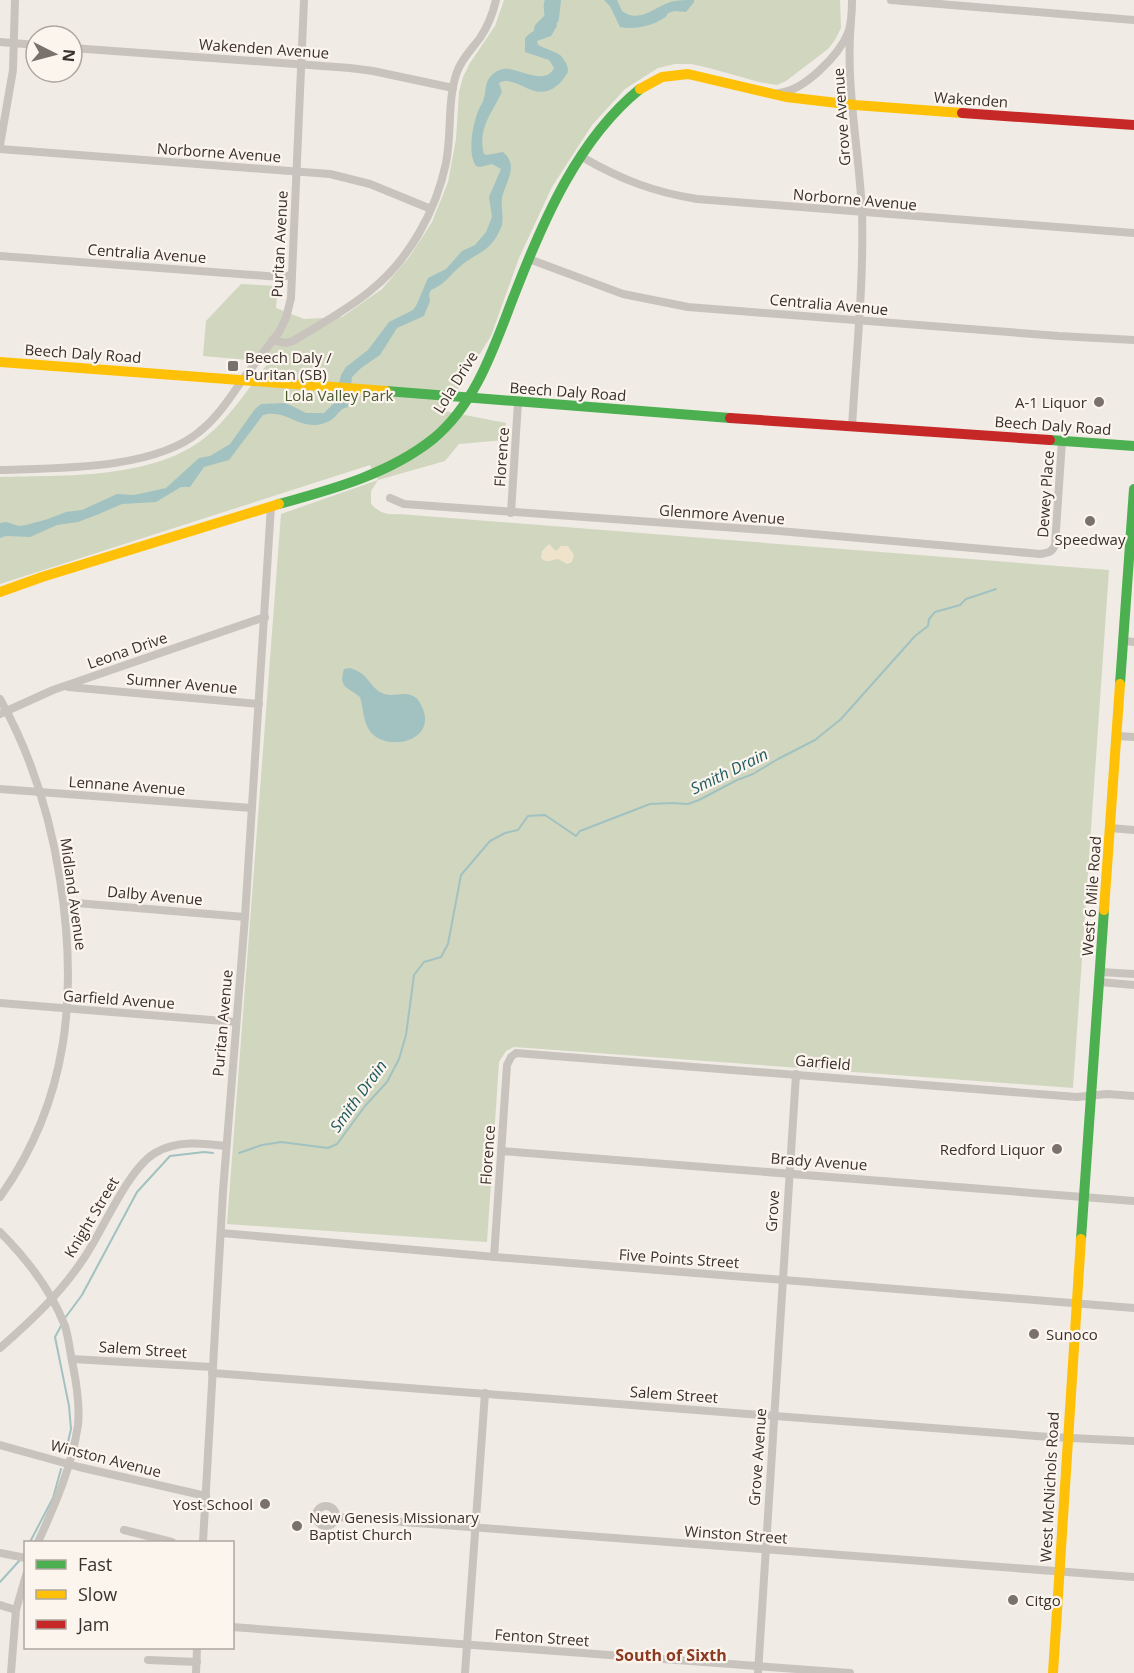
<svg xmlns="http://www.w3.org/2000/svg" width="1134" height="1673" font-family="'Open Sans',sans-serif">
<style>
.green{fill:#d1d6bf}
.sand{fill:#efe3cc}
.water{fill:#a1c2c1}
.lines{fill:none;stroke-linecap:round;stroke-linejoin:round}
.stream{stroke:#a1c2c1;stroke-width:2}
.river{stroke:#a1c2c1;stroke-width:14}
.street{stroke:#c9c3be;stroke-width:8}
.fast{stroke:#4caf50;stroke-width:10}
.slow{stroke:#ffc107;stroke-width:10}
.jam{stroke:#c62828;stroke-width:10}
.poi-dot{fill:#7a716c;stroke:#fbf5ee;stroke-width:2}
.labels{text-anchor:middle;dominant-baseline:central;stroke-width:4.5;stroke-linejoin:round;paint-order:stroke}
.street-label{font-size:15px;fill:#3b302b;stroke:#fbf5ee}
.poi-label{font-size:15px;fill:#3b302b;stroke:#fbf5ee;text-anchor:start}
.park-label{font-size:15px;fill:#4a5a2e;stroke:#fbf5ee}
.water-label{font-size:16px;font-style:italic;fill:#1f5a5e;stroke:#fbf5ee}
.neighbourhood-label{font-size:16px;font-weight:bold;fill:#8c3b22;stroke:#fbf5ee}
</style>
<rect width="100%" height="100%" fill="#f0ebe5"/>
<path class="green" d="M504 0H840L841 28 835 40 828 49 786 81 777 85 759 82 709 68 691 64H675L658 68 625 89 592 125 552 187 519 258 491 336 444 411 506 423 505 440 459 444 445 461 378 480 371 491V504C380 513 386 515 399 514L1109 570 1073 1088 514 1047 506 1051 499 1062 487 1242 227 1224 281 514 378 480 370 465 0 584V477C65 475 154 480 207 436 231 416 249 387 269 362L203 356 206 321 241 284 278 286 276 308 304 319 342 317 382 289 410 256 432 222 448 182 456 139 459 92 463 77 470 63 495 26Z"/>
<path class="sand" d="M549 544 556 551 561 546H568L574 555 572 562 567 564 558 559C551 560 547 564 541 558L542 551Z"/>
<g class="water">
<path d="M545 0H556L552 1 551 12 555 18 557 26 551 36 537 41 538 45C545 49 553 50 560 55 564 59 568 65 568 71 567 75 562 80 560 83 535 107 518 73 499 83L502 92C492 113 477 129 484 154L486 155 503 152C518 165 508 178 503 194 499 206 506 219 500 230 490 252 478 252 463 264 451 273 446 284 431 290L429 294 430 301 424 316 397 328 380 355 361 368 352 377 348 407C335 410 338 423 315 425 296 426 284 409 263 415L229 460 204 467 190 487H181L156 502 122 504 99 514 78 522 57 525 30 537 6 536 0 538V523L6 522 19 526 26 525 48 519 66 512 82 510 117 494 134 495 166 488 199 458 210 456 230 444 255 409 261 404 286 403 306 413H324L334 403 341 375 346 367 368 350 389 322 413 310 417 304 428 278 446 269 462 251 475 245 486 232 492 217 489 197 501 169 492 164 480 167 476 166C467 152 473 125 478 111 480 106 483 103 484 98 486 92 485 86 488 80 491 75 497 70 503 69 518 67 545 87 554 68L549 60 525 52V38C530 32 537 30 542 25 548 18 541 8 545 0Z"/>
<path d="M604 0H617L622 11C639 24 655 7 670 2 678 0 686 0 694 0V2L686 12C681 12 676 10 671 12 665 14 669 15 664 18 652 26 634 30 620 27L610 6Z"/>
<path d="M350 668C370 674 368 686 382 693 392 698 403 691 413 696 418 698 420 703 422 707 439 743 381 754 368 728 363 719 363 707 360 697 348 687 338 688 344 669Z"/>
</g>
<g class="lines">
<g class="stream">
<path d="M239 1153 262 1145 281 1142 328 1148 337 1144 365 1106 387 1082 399 1059 406 1035 414 975 424 962 441 957 448 944 461 875 490 841 505 833 518 830 528 816 545 815 576 836 580 831 650 804 672 803 688 804 699 800 737 780 753 774 778 759 815 740 841 719 915 636 928 626 929 619 935 612 960 605 966 599 996 589"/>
<path d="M65 1318 82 1295 137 1192 170 1156 204 1152 213 1153"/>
<path d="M61 1326 55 1337 69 1406 71 1429 65 1455"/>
<path d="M30 1542 53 1498 61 1469"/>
<path d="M0 1582 20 1560"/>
</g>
<path class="river" d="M541 29 552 18 554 0"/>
<g class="street">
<path d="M891 0 1134 20"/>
<path d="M851 20C845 85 859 148 862 212 864 284 856 356 852 427"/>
<path d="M0 42 36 45"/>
<path d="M72 48 350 68 373 71 453 88"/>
<path d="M779 93C804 91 839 55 848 33 852 22 852 11 852 0"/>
<path d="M0 145 13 70 15 0"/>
<path d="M0 149 330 174 370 184 431 209"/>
<path d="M582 157C620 179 653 192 697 199L1134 233"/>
<path d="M0 256 280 277 292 275"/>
<path d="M529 259 623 294 688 307 1059 336 1134 340"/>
<path d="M272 340 286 343 293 341C319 325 347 310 370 291 409 260 436 211 446 163 452 133 447 100 457 72 462 58 472 49 480 38 488 26 493 13 496 0"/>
<path d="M0 470C57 468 153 470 199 432 217 418 230 398 243 379 255 363 267 348 279 332L286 318 291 298 304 0"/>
<path d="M390 498 404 504 779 531 1040 554C1047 553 1052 553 1055 545L1062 441"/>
<path d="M511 513 518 402"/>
<path d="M1124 641 1134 642"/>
<path d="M68 687 259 704"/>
<path d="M0 699C32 756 50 815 60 879 78 994 69 1100 0 1197"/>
<path d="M0 714 53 690 265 617"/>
<path d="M1117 736 1134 737"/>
<path d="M0 789 252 808"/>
<path d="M1110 828 1134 830"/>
<path d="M64 902 245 917"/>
<path d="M1101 972 1134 974"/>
<path d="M1100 982 1134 985"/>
<path d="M0 1003 236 1022"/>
<path d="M501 1151 1134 1201"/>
<path d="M0 1232C27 1259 51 1290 65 1326 69 1339 70 1353 73 1366 77 1386 80 1405 78 1425 72 1466 55 1505 38 1542"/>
<path d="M221 1233 507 1258 1134 1308"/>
<path d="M494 1257 507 1065 511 1057 516 1053 1077 1097 1107 1094 1134 1096"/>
<path d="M0 1348C31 1321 61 1293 84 1258 103 1230 128 1169 155 1153 176 1140 203 1143 226 1146"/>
<path d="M72 1359 212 1367"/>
<path d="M212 1373 1050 1437 1134 1441"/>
<path d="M0 1445 79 1467 206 1496"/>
<circle cx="326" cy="1516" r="10"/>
<path d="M336 1517 1134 1577"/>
<path d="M124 1530 172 1542"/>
<path d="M203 1542 223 1191 245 917 271 506"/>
<path d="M0 1553 26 1558"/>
<path d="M0 1605 16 1610"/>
<path d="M232 1627 850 1673"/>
<path d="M148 1660 197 1662"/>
<path d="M11 1673 16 1610 26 1575"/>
<path d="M196 1673 197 1648"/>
<path d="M465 1673 485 1393"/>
<path d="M758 1673 796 1074"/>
</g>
<g class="fast">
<path d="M386 391 730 418"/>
<path d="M1050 440 1134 446"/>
<path d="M279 504C333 489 389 474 433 439 477 403 495 344 515 293 543 221 578 139 640 89"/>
<path d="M1120 684 1134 489"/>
<path d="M1081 1239 1104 910"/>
</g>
<g class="slow">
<path d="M640 89 662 77 688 74 786 97 855 105 962 113"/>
<path d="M0 362 386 391"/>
<path d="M0 592 42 577 279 504"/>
<path d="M1104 910 1120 684"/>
<path d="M1053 1673 1081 1239"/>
</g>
<g class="jam">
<path d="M962 113 1134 125"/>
<path d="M730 418 1050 440"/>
</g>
</g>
<g class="poi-dot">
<rect x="227" y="360" width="12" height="12" rx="3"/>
<circle cx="1099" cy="402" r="6"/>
<circle cx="1090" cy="521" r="6"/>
<circle cx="1057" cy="1149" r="6"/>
<circle cx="1034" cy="1334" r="6"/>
<circle cx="265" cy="1504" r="6"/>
<circle cx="297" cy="1526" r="6"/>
<circle cx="1013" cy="1600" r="6"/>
</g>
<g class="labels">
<g class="street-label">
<text transform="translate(264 48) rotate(4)">Wakenden Avenue</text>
<text transform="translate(971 99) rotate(4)">Wakenden</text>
<text transform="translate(841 117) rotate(-94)">Grove Avenue</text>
<text transform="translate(219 152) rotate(4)">Norborne Avenue</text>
<text transform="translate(855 199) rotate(5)">Norborne Avenue</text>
<text transform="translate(279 244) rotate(-87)">Puritan Avenue</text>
<text transform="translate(147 253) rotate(4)">Centralia Avenue</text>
<text transform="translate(829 304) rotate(5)">Centralia Avenue</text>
<text transform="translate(83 353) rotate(4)">Beech Daly Road</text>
<text transform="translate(455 382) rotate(-58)">Lola Drive</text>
<text transform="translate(568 391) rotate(4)">Beech Daly Road</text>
<text transform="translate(1053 425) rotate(4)">Beech Daly Road</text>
<text transform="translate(501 457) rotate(-86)">Florence</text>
<text transform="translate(1045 494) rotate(-86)">Dewey Place</text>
<text transform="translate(722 514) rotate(4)">Glenmore Avenue</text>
<text transform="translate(127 650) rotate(-19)">Leona Drive</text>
<text transform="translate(182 683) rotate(5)">Sumner Avenue</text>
<text transform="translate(127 785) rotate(4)">Lennane Avenue</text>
<text transform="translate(74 894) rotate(82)">Midland Avenue</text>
<text transform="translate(155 895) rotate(5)">Dalby Avenue</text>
<text transform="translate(1091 896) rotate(-86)">West 6 Mile Road</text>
<text transform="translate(119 999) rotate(4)">Garfield Avenue</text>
<text transform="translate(222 1023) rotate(-85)">Puritan Avenue</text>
<text transform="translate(823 1062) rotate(5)">Garfield</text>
<text transform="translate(487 1155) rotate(-86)">Florence</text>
<text transform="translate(819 1161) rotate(4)">Brady Avenue</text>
<text transform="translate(772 1211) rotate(-86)">Grove</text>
<text transform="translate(91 1217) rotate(-59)">Knight Street</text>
<text transform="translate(679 1258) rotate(4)">Five Points Street</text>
<text transform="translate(143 1349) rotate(4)">Salem Street</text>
<text transform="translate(674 1394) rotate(4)">Salem Street</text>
<text transform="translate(757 1457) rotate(-86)">Grove Avenue</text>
<text transform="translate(106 1458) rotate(14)">Winston Avenue</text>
<text transform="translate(1049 1487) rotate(-87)">West McNichols Road</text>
<text transform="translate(736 1534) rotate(4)">Winston Street</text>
<text transform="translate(542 1637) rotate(4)">Fenton Street</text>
</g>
<g class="poi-label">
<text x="245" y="357">Beech Daly /<tspan x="245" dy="17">Puritan (SB)</tspan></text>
<text x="1087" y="402" text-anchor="end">A-1 Liquor</text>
<text x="1090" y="539" text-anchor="middle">Speedway</text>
<text x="1045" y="1149" text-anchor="end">Redford Liquor</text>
<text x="1046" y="1334">Sunoco</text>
<text x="253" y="1504" text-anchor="end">Yost School</text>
<text x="309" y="1517">New Genesis Missionary<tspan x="309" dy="17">Baptist Church</tspan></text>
<text x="1025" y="1600">Citgo</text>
</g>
<g class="park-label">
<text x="339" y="395">Lola Valley Park</text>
</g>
<g class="water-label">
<text transform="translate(729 771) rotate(-26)">Smith Drain</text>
<text transform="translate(358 1096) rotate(-54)">Smith Drain</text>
</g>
<g class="neighbourhood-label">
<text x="671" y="1655">South of Sixth</text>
</g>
</g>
<rect x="24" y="1541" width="210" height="108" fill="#fbf5ee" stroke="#aea6a0" stroke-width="1.5"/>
<rect x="36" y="1560" width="30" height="9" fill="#4caf50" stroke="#aea6a0" stroke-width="1.5"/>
<text x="78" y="1571" font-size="18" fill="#3b302b">Fast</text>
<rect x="36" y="1590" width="30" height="9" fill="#ffc107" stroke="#aea6a0" stroke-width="1.5"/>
<text x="78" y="1601" font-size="18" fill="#3b302b">Slow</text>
<rect x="36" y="1620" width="30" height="9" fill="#c62828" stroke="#aea6a0" stroke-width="1.5"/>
<text x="78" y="1631" font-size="18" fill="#3b302b">Jam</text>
<g transform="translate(54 54) rotate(96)"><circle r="28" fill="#fbf5ee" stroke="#aea6a0" stroke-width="1.5"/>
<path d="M0-4.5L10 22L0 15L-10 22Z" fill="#7a716c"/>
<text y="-9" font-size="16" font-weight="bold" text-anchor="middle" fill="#3b302b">N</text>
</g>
</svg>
